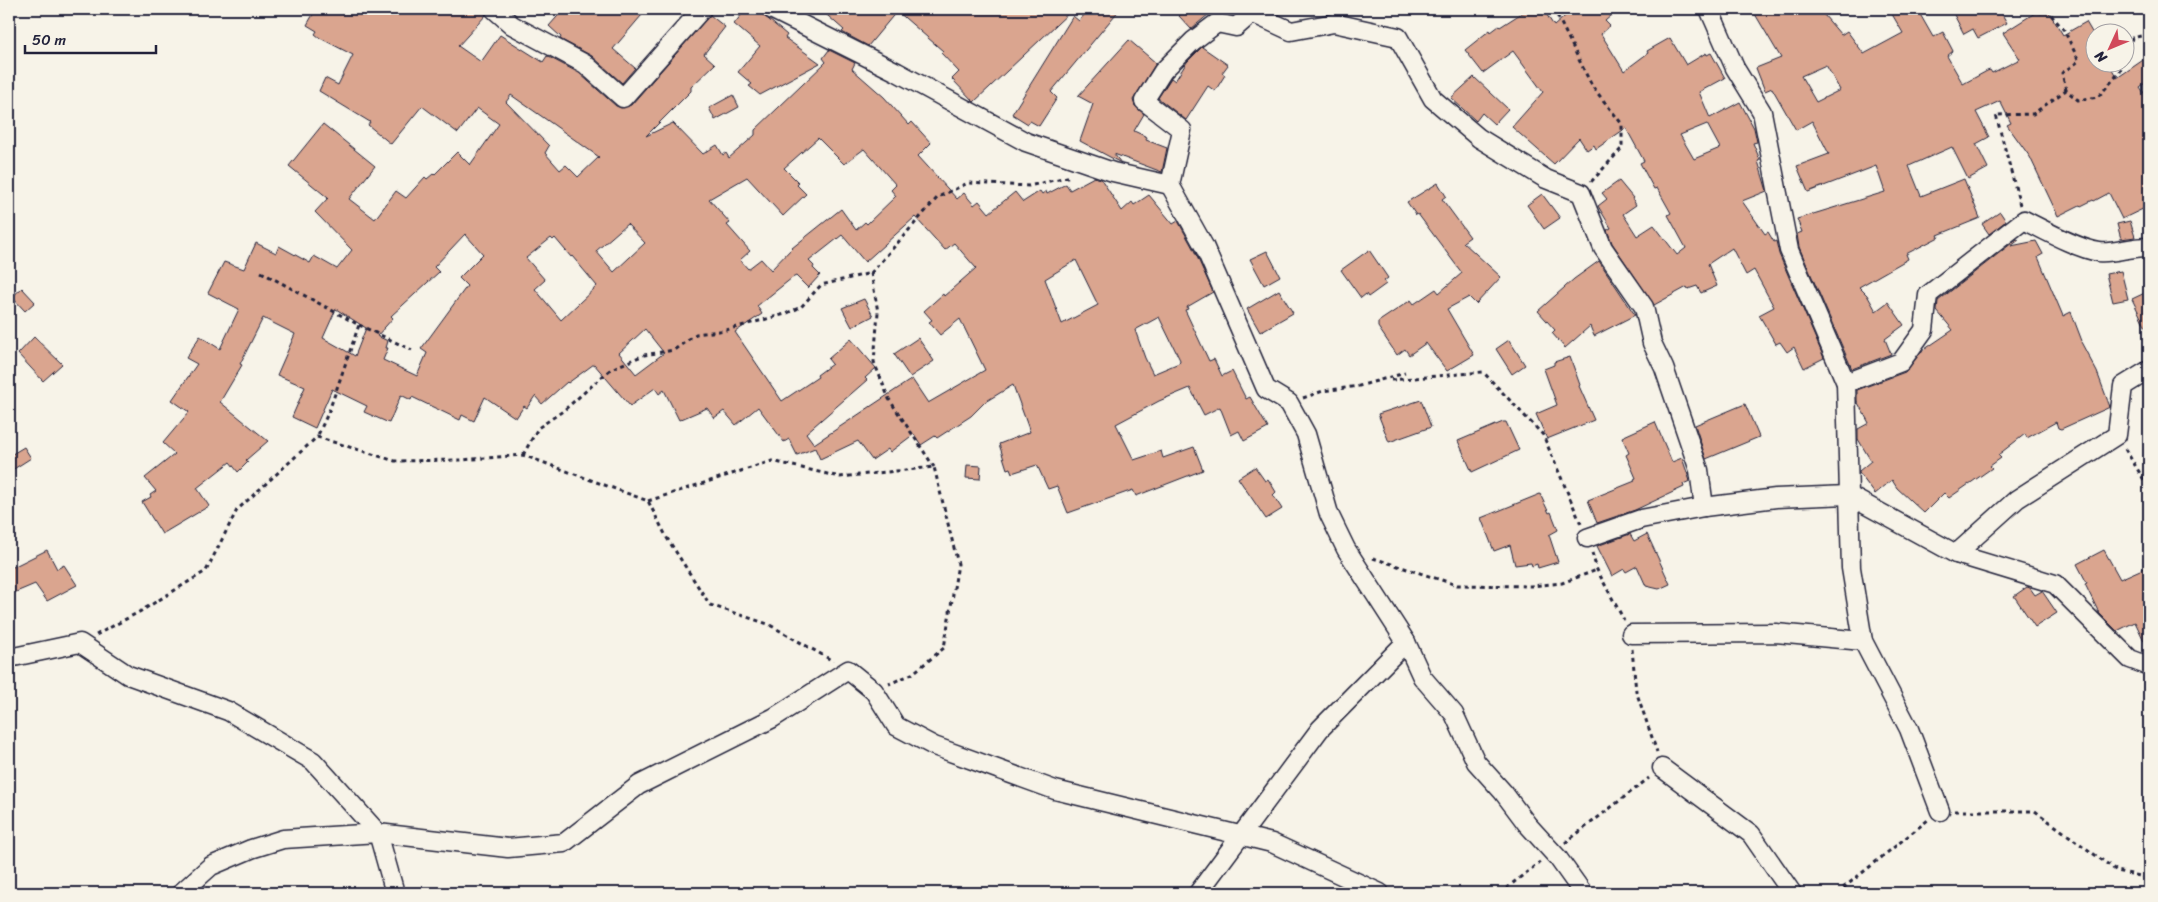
<svg xmlns="http://www.w3.org/2000/svg" width="2158" height="902" font-family="Sriracha,sans-serif">
<style>
.building{fill:#daa58f;stroke:#22223b;fill-rule:evenodd}
.lines{fill:none;stroke-linecap:round;stroke-linejoin:round}
.street-casing{stroke:#22223b;stroke-width:21}
.path{stroke:#22223b;stroke-width:3;stroke-dasharray:4 4;stroke-linecap:butt}
.street{stroke:#f7f3e8;stroke-width:18}
</style>
<rect width="100%" height="100%" fill="#f7f3e8"/>
<filter id="ink" filterUnits="userSpaceOnUse"><feTurbulence type="fractalNoise" baseFrequency=".02" numOctaves="2"/><feDisplacementMap in="SourceGraphic" scale="10" xChannelSelector="R" yChannelSelector="G"/><feConvolveMatrix kernelMatrix="1 2 1 2 8 2 1 2 1" color-interpolation-filters="sRGB"/></filter>
<g filter="url(#ink)">
<g class="building">
<path d="M316 9H484L486 15 458 46 481 62 500 35 543 62 547 56 579 73 616 106 621 108 631 105 710 15 725 27 704 54 715 64 691 87V91L646 136 673 123 703 154 717 145 723 155 726 153 729 158 755 135V130L826 62 823 58 829 50 855 63 852 69 884 97 909 125 912 122 931 143 918 156 957 199 964 193 974 205 979 201 989 213 1015 192 1023 202 1040 191 1042 194 1046 191 1047 194 1066 184 1070 190 1094 177 1101 179 1122 211 1132 202 1134 205 1149 195 1173 224 1178 221 1194 250 1213 292 1187 307 1188 309 1185 310 1209 361 1214 359 1222 376 1232 371 1246 399 1250 397 1268 428 1244 441 1239 431 1231 435 1220 407 1204 415 1190 388 1159 401 1116 424 1134 460 1161 451 1163 458 1194 447 1203 470 1136 496 1133 490 1068 513 1057 486 1048 489 1037 465 1012 473 1010 468 1007 469 999 444 1030 432 1013 385 985 402 971 416 937 438 935 436 921 445 914 434 890 452 888 449 872 460 858 441 820 459 815 448 797 455 789 439 784 442 758 407 736 425 724 411 714 418 707 408 679 420 664 390 659 394 655 388 630 406 594 364 568 383 567 382 542 404 535 396 527 408 524 406 516 418 485 397 474 421 462 415 460 420 412 397 411 400 401 395 389 423 364 412 367 406 332 389 315 428 292 417 305 387 277 375 295 334 263 318 240 364 242 365 220 402 268 441 246 460 248 462 238 472 230 462 197 488 209 506 162 534 142 502 151 497 150 495 156 491 145 478 175 454 163 443 189 412 172 400 197 364 186 358 200 336 220 349 239 309 208 293 224 262 244 269 256 243 276 253 279 246 310 263 314 256 337 269 352 250 315 212 328 198 289 166 323 124 375 166 349 199 375 219 396 191 406 198 425 177 427 179 433 174 434 175 457 152 470 165 499 124 477 108 458 133 422 106 391 144 368 125 370 122 319 91 325 78 338 85 353 55 320 38 315 34 317 31 307 25ZM511 95 554 125 599 157 578 177 566 165 560 170 545 153 549 146 506 102ZM818 138 844 164 864 149 896 185 891 190 896 196 867 224 865 222 856 230 841 209 792 248 771 270 761 259 748 269 740 260 750 251 727 225 730 223 709 199 747 177 783 216 806 194 797 185 799 183 784 168ZM915 217 945 250 954 243 976 268 944 296 943 294 924 311 932 320 929 322 940 335 960 319 985 370 928 403 912 379 814 444 806 433 867 380 865 378 876 368 851 339 828 359 832 364 817 375 818 377 782 401 735 332 762 314 757 306 792 278 796 276 808 288 820 275 813 268 814 266 809 261 842 235 865 262ZM627 224 645 243 614 272 596 251ZM465 234 483 254 459 278 467 286 421 349 427 353 417 376 383 360 388 348H386L388 341 377 336 393 318 391 316 439 272 434 267ZM551 238 553 240 555 238 571 257 572 256 597 286 561 320 535 289 545 280 526 258ZM1076 260 1098 305 1062 324 1045 279ZM336 309 366 328 355 356 323 338ZM1159 317 1180 360 1179 363 1153 374 1145 358 1135 330ZM645 329 664 353 636 374 619 353Z"/>
<path d="M564 9H647L613 49 635 68 622 83 592 56 560 39 561 37 549 26Z"/>
<path d="M746 9H756L787 35 785 38 820 63 760 95 749 86 752 84 738 72 760 46 734 24Z"/>
<path d="M820 9H1073L974 102 952 79 959 72 941 53 943 51 897 11 868 46 842 32 844 30Z"/>
<path d="M1089 9H1120L1051 92 1057 98 1039 126 1030 121 1028 124 1012 114 1073 16 1079 21Z"/>
<path d="M1186 9H1215L1191 29 1179 16Z"/>
<path d="M1528 9H1543L1554 26 1573 9H1619L1605 21 1610 26 1601 34 1624 71 1648 53 1647 51 1670 38 1686 65 1706 53 1707 55 1711 53 1725 78 1699 92 1710 118 1740 102 1754 128 1757 142 1753 143 1760 160 1758 161 1767 191 1742 201 1765 234 1768 232 1774 242 1776 241 1779 254 1824 358 1804 368 1794 347 1787 352 1780 342 1776 344 1759 315 1774 307 1754 270 1746 275 1732 248 1708 264 1717 286 1701 293 1697 286 1688 289 1687 287 1654 305 1612 243 1607 230 1611 228 1598 206 1607 199 1602 193 1619 181 1633 198H1632L1636 205 1623 214 1637 236 1654 225 1677 255 1686 248 1668 215 1671 213 1657 188 1654 189 1640 163 1644 161 1626 128 1596 149 1594 145 1587 150 1579 138 1554 164 1512 127 1543 92 1513 51 1483 73 1465 50 1490 30 1491 32 1499 26 1500 27ZM1707 124 1720 148 1694 159 1680 135Z"/>
<path d="M1752 9H1819L1841 35 1847 31 1864 54 1903 33 1889 9H1917L1933 37 1943 32 1953 51 1947 56 1963 84 1987 71 1990 70 1992 73 2020 59 2003 33 2038 11 2040 14 2047 9 2063 35 2086 22 2096 39V62H2108L2117 78 2149 56V80L2140 87 2149 100V206L2122 219 2109 193 2094 201 2093 200 2081 206 2080 205 2058 216 2030 157 2007 125 2011 123 2000 101 1976 112 1989 137 1976 144 1988 168 1968 179 1952 147 1909 166 1921 196 1964 179 1980 218 1938 235 1939 237 1906 254 1908 259 1859 287 1867 295 1876 311 1888 302 1904 325 1885 339 1891 354 1852 369 1799 247 1797 234 1802 232 1797 219 1885 192 1876 166 1808 192 1797 166 1829 154 1812 121 1796 130 1772 88 1765 91 1756 68 1781 58ZM1826 65 1840 90 1816 102 1801 76Z"/>
<path d="M1951 9H1999L2007 23 1978 38 1973 29 1964 34Z"/>
<path d="M1129 40 1156 63 1133 100 1135 106 1144 114 1134 131 1147 137 1146 140 1167 148 1162 172 1114 154 1121 163 1080 141 1093 104 1078 96Z"/>
<path d="M1202 47 1228 65 1222 73 1225 75 1215 91 1208 86 1186 120 1158 98 1171 78 1175 81 1187 62Z"/>
<path d="M1474 77 1508 109 1494 124 1482 113 1476 121 1451 98Z"/>
<path d="M733 95 739 107 715 120 709 108Z"/>
<path d="M1438 183 1446 196 1442 199 1470 237 1463 242 1501 277 1476 304 1469 297 1447 309 1474 355 1447 371 1426 343 1409 355 1405 349 1397 355 1378 327V322L1411 300 1414 304 1436 289 1439 293 1462 273 1418 214 1416 215 1407 202Z"/>
<path d="M1542 194 1560 218 1544 229 1527 205Z"/>
<path d="M2000 212 2006 221 1989 234 1982 224Z"/>
<path d="M2130 221 2135 237 2121 239 2117 224Z"/>
<path d="M2017 239 2019 240 2011 246 2036 241 2043 254 2038 257 2063 316 2071 312 2082 341 2081 342 2097 372 2110 407 2061 429 2058 428 2056 422 2027 438 2025 434 1998 455 2001 458 1990 466 1992 468 1949 498 1944 493 1924 513 1897 488 1892 480 1875 494 1859 473V471L1871 461 1858 439V429L1869 423 1857 401V390L1905 372 1922 351 1953 330 1937 311 1938 301Z"/>
<path d="M1369 250 1388 278 1384 281 1386 284 1368 297 1366 294 1361 298 1341 270Z"/>
<path d="M1267 251 1280 276 1264 285 1250 259Z"/>
<path d="M1599 261 1635 315 1594 336 1590 326 1565 348 1552 333 1555 330 1538 311 1574 279Z"/>
<path d="M2121 271 2128 299 2113 302 2106 274Z"/>
<path d="M22 288 35 302 25 311 12 297Z"/>
<path d="M1279 290 1293 313 1260 332 1247 309Z"/>
<path d="M2149 291V334L2132 299Z"/>
<path d="M864 299 873 316 852 327 842 308Z"/>
<path d="M34 337 62 364 43 381 18 354Z"/>
<path d="M918 338 934 361 910 377 894 354Z"/>
<path d="M1509 340 1525 365 1512 374 1496 349Z"/>
<path d="M1570 357 1580 385 1579 386 1594 420 1547 439 1536 414 1557 405 1544 369 1554 365V362Z"/>
<path d="M1421 400 1431 427 1389 442 1378 414Z"/>
<path d="M1745 404 1759 437 1706 459 1695 425Z"/>
<path d="M1503 422H1506L1519 450 1472 472 1458 441Z"/>
<path d="M1655 422 1672 462 1682 458 1690 481 1683 484 1684 487 1635 510 1597 523 1588 500 1635 481 1634 479 1636 478 1626 455 1629 453 1622 437Z"/>
<path d="M24 447 31 458 9 472V456Z"/>
<path d="M967 465 981 466 980 479 966 478Z"/>
<path d="M1255 467 1265 481 1268 479 1276 492 1273 495 1282 509 1266 519 1238 478Z"/>
<path d="M1540 494 1549 513 1551 512 1558 530 1549 535 1558 562 1538 568 1537 564 1532 566 1531 563 1515 565 1510 545 1494 551 1481 518Z"/>
<path d="M1630 534 1634 541 1647 534 1670 584 1659 589 1646 586 1637 566 1626 572 1624 569 1612 576 1597 546Z"/>
<path d="M47 550 57 569 64 565 77 585 47 601 35 584 9 595V569Z"/>
<path d="M2104 550 2120 579 2149 566V651L2135 622 2117 631 2099 613 2085 584 2087 583 2077 564Z"/>
<path d="M2027 587 2030 588 2035 595 2042 591 2057 613 2035 627 2014 596Z"/>
</g>
<g class="lines">
<g class="street-casing">
<g id="street">
<path d="M494 9 512 25 585 64 623 98 702 9"/>
<path d="M771 9 897 72 1026 142 1113 172 1170 185 1182 130 1144 101 1163 71 1193 41 1217 23 1236 27 1252 13 1291 31 1334 23 1398 37 1433 99 1479 138 1546 179 1581 193 1603 248 1644 307 1652 343 1664 368 1699 470 1704 507"/>
<path d="M1709 9 1735 68 1762 112 1789 250 1846 383 1851 568 1863 641 1909 729 1940 811"/>
<path d="M1170 185 1204 246 1266 389 1289 403 1306 434 1329 514 1346 549 1406 642 1320 729 1198 893"/>
<path d="M1846 383 1901 362 1924 330 1928 295 2024 220C2044 230 2078 249 2099 252 2112 254 2133 246 2149 247"/>
<path d="M1587 538 1641 519 1704 507 1776 498 1848 495 1956 554 2055 584 2130 659 2149 666"/>
<path d="M1956 554 2017 499 2117 435 2123 386 2149 370"/>
<path d="M1631 634 1776 633 1863 641"/>
<path d="M1406 642 1422 677 1454 714 1476 762 1503 792 1527 824 1558 858 1583 893"/>
<path d="M9 658 80 643 128 675 228 711 313 761 378 833 508 848 564 843 639 785 773 718 848 670 874 691 896 726 934 746 1055 790 1272 843 1380 893"/>
<path d="M1662 768 1751 834 1792 893"/>
<path d="M181 893 211 866 251 849 283 839 378 833 395 893"/>
</g>
</g>
<g class="path">
<path d="M1554 9 1592 86 1622 124V148L1591 182"/>
<path d="M2046 9 2064 30 2079 61 2062 73 2066 90"/>
<path d="M2126 56 2132 38 2149 34"/>
<path d="M2020 205 1996 115 2033 114 2066 90 2078 100 2098 97 2120 72 2123 62"/>
<path d="M261 272 359 325 329 411 317 437"/>
<path d="M871 273 878 312 874 362 889 399 934 467"/>
<path d="M359 325 412 350"/>
<path d="M1391 380 1483 372 1543 435 1581 524"/>
<path d="M1303 398 1323 391 1359 386 1405 373"/>
<path d="M2125 449 2149 488"/>
<path d="M523 455 538 428 563 411 611 369 644 355 674 350 696 334 726 330 785 314 801 307 821 285 871 273 938 197 968 183 1029 186 1071 176"/>
<path d="M648 501 772 461 840 477 934 467 958 564 944 648 912 674 889 684"/>
<path d="M1592 553 1597 570 1624 620"/>
<path d="M1373 558 1457 585 1531 586 1562 583 1597 570"/>
<path d="M96 635 141 611 206 571 237 510 317 437 395 461 461 460 523 455 648 501 667 538 710 605 768 624 833 661"/>
<path d="M1632 649 1636 691 1657 752"/>
<path d="M1955 811H2035L2117 871 2149 878"/>
<path d="M1565 843 1649 778"/>
<path d="M1500 893 1540 862"/>
<path d="M1837 893 1928 820"/>
</g>
<use href="#street" class="street"/>
</g>
</g>
<rect width="2158" height="902" fill="none" stroke="#f7f3e8" stroke-width="30"/>
<rect x="15" y="15" width="2128" height="872" fill="none" stroke="#22223b" stroke-width="2" filter="url(#ink)"/>
<g transform="translate(2110 48) rotate(226)"><circle r="24" fill="#f7f3e8" stroke="#a29fa3"/>
<path d="M0-4L9 19L0 12L-9 19Z" fill="#d1495b"/>
<text y="-8" font-size="14" font-weight="bold" text-anchor="middle" fill="#22223b">N</text>
</g>
<path d="M25 45v8h131v-8" fill="none" stroke="#22223b" stroke-width="2.5"/>
<text x="32" y="45" font-size="15" fill="#22223b" stroke="#f7f3e8" stroke-width="4" paint-order="stroke">50 m</text>
</svg>
